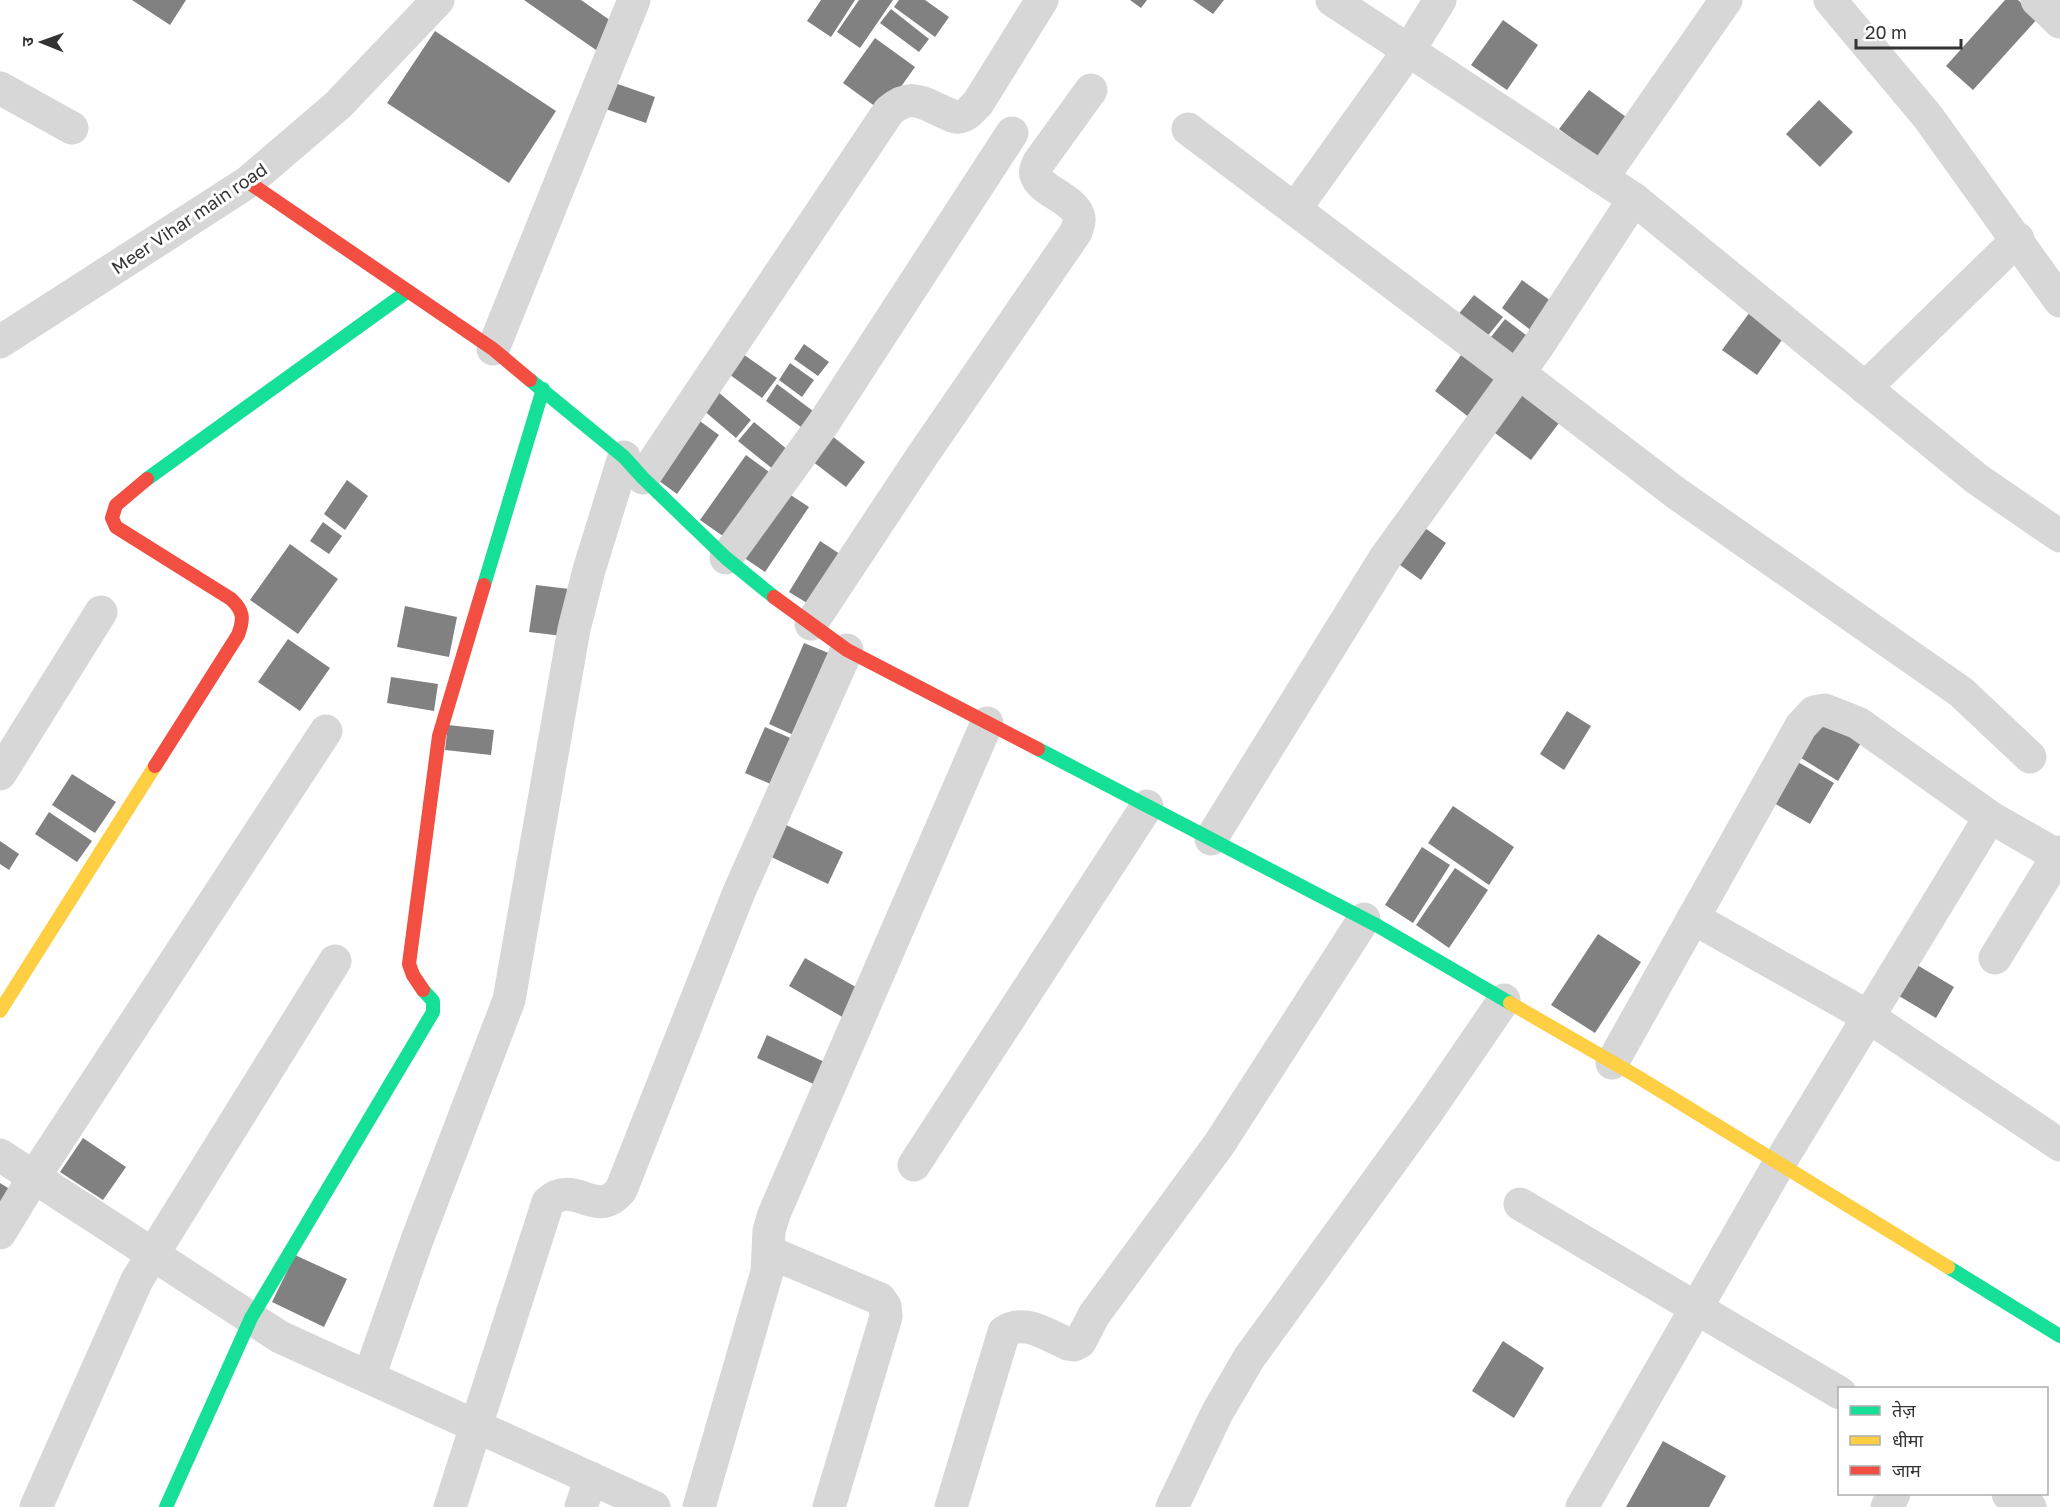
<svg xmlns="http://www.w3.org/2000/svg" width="2060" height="1507" font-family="'Golos Text','Noto Sans Devanagari',sans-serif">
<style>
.building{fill:#818181}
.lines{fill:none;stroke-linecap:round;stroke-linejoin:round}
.street{stroke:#d7d7d7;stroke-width:33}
.fast{stroke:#16e098;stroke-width:14}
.slow{stroke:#ffcf43;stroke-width:14}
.jam{stroke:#f24e42;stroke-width:14}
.labels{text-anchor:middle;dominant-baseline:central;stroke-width:6;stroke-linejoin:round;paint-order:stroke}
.street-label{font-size:18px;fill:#333;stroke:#fff}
</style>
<rect width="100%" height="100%" fill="#fff"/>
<g class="building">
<path d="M132 0H186L170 25Z"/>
<path d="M524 0H581L614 23 596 50Z"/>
<path d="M821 0H855L831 37 807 21Z"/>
<path d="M859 0H893L860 48 837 32Z"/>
<path d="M899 0H925L949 17 935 37 894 7Z"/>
<path d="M1130 0H1147L1141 8Z"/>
<path d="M1193 0H1224L1213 14Z"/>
<path d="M2005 0H2018L2038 18 1973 90 1946 66Z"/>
<path d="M891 9 929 39 919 52 880 23Z"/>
<path d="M1503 20 1538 45 1507 90 1471 65Z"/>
<path d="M435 31 556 111 509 183 387 103Z"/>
<path d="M875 38 915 67 883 112 843 83Z"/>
<path d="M609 81 655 97 646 123 600 107Z"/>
<path d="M1589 90 1633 122 1604 162 1559 129Z"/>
<path d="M1819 100 1853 132 1820 167 1786 134Z"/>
<path d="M1522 280 1555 304 1533 332 1502 308Z"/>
<path d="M1474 295 1503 317 1482 343 1453 321Z"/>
<path d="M1750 312 1784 337 1757 375 1722 350Z"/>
<path d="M1505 319 1530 338 1510 365 1484 346Z"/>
<path d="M804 344 829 362 818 376 794 359Z"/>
<path d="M1464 351 1500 378 1470 418 1435 391Z"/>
<path d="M740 352 777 378 762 398 726 372Z"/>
<path d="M790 363 814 380 802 397 779 380Z"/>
<path d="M777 384 821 417 809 433 766 401Z"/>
<path d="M710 385 751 420 736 438 695 403Z"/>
<path d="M1522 388 1562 419 1531 460 1491 430Z"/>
<path d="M693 416 719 435 677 494 651 475Z"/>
<path d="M754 422 794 455 779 474 738 441Z"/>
<path d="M827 432 865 462 846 487 808 458Z"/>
<path d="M746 455 776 477 730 541 700 520Z"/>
<path d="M347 480 368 496 345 530 324 514Z"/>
<path d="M783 490 809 507 765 572 740 555Z"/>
<path d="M323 522 342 536 329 554 310 541Z"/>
<path d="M1418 523 1446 543 1421 580 1393 560Z"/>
<path d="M820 541 843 556 812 606 789 592Z"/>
<path d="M290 544 338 579 298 634 250 600Z"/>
<path d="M536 585 569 589 563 636 529 632Z"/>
<path d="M405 606 457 617 449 657 397 647Z"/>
<path d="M288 639 330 668 300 711 258 682Z"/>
<path d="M804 643 836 656 800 738 769 724Z"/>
<path d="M391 677 438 684 434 711 387 703Z"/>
<path d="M1567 711 1591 726 1564 770 1540 754Z"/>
<path d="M1816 715 1861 743 1838 781 1793 753Z"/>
<path d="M448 725 494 730 491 755 445 750Z"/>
<path d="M765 727 795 740 775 786 745 773Z"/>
<path d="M1791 758 1834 783 1810 824 1767 799Z"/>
<path d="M72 774 116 802 95 833 52 805Z"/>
<path d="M1453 806 1514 847 1489 885 1428 843Z"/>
<path d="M49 812 92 841 77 862 35 834Z"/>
<path d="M780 822 843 852 828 884 765 854Z"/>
<path d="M0 841 19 854 9 870 0 864Z"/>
<path d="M1422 847 1450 865 1413 923 1385 905Z"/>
<path d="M1455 868 1488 890 1449 948 1416 925Z"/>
<path d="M1598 934 1641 962 1595 1033 1551 1005Z"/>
<path d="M805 958 861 990 844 1018 789 986Z"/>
<path d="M1907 959 1954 987 1936 1018 1889 990Z"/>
<path d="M767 1035 831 1065 820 1087 757 1058Z"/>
<path d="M83 1138 126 1167 103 1200 60 1172Z"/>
<path d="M0 1183 16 1193 0 1220Z"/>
<path d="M295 1255 347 1279 324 1327 272 1302Z"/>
<path d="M1503 1341 1544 1368 1514 1418 1472 1391Z"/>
<path d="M1663 1441 1726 1476 1709 1507H1626Z"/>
</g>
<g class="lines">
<g class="street">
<path d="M1332 0 1634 199 1977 479 2060 536"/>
<path d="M1830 0 1928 117 2060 301"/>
<path d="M2037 0 2060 22"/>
<path d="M0 88 72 128"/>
<path d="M1188 129 1516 376"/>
<path d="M1602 178 1726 0"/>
<path d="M1295 209 1409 50 1440 0"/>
<path d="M0 342 248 182 338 105 438 0"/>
<path d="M493 349 634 0"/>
<path d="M1519 373 1676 493 1961 692 2030 757"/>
<path d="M1865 388 2018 239"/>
<path d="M643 478 889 111C912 92 922 103 946 113 950 115 955 118 959 117 967 116 973 108 978 103L1042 0"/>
<path d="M726 558 823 424 1012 133"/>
<path d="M811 624 920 459 1076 232C1077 228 1080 223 1079 218 1077 200 1040 191 1036 175 1034 170 1037 166 1039 162L1091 90"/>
<path d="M0 774 101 612"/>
<path d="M1211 839 1385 558 1538 346 1634 199"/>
<path d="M1693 918 1869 1017 2060 1145"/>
<path d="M1995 958 2060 852"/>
<path d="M1612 1063 1801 726 1814 712 1825 710 1858 723 1990 817 2060 857"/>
<path d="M0 1155 280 1337 654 1507"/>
<path d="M914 1165 1147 806"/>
<path d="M1520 1204 1840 1393"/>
<path d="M0 1233 34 1177 326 731"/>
<path d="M769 1252 880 1299 885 1306 886 1317 829 1507"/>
<path d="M369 1377 417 1240 509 1000 574 629 589 570 624 457"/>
<path d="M2008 1494 2030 1507"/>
<path d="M36 1507 137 1280 335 961"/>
<path d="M450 1507 548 1202C576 1178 596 1221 621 1190L739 892 847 650"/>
<path d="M581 1507 591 1478"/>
<path d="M699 1507 767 1272 769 1231 774 1214 987 723"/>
<path d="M951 1507 1004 1332C1025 1318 1047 1335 1068 1344L1074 1345 1080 1342 1094 1315 1220 1143 1364 919"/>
<path d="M1172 1507 1217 1413 1249 1358 1428 1111 1504 1000"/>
<path d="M1582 1507 1779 1164 1990 817"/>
<path d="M1887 1507 1894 1494"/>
</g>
<g class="fast">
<path d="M530 380 624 457 643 478 726 558 774 597"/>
<path d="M147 479 408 291"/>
<path d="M484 585 543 389"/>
<path d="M1038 749 1378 926 1510 1003"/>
<path d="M1948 1267 2060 1336"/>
<path d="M166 1507 251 1318 433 1012V1001L423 990"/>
</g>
<g class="slow">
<path d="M1510 1003 1638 1077 1948 1267"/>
<path d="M0 1011 155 766"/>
</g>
<g class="jam">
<path d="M248 182 493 349 530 380"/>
<path d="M147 479 116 505 112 518 116 527 231 599C244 611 244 619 238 635L155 766"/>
<path d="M774 597 847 650 1038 749"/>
<path d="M423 990 413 975 409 964 439 736 484 585"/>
</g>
</g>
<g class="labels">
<g class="street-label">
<text transform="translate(189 218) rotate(-34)">Meer Vihar main road</text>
</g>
</g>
<rect x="1838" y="1387" width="210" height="108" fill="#ffffff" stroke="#adadad" stroke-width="1.5"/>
<rect x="1850" y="1406" width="30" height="9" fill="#16e098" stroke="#adadad" stroke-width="1.5"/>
<text x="1892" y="1417" font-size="18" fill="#333333">तेज़</text>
<rect x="1850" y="1436" width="30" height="9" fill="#ffcf43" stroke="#adadad" stroke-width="1.5"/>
<text x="1892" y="1447" font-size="18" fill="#333333">धीमा</text>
<rect x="1850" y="1466" width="30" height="9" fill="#f24e42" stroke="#adadad" stroke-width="1.5"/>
<text x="1892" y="1477" font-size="18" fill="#333333">जाम</text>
<g transform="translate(42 42) rotate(271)" stroke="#ffffff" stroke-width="4.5" paint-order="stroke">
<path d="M0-4.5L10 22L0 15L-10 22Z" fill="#333333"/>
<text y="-9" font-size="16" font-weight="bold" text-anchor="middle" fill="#333333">उ</text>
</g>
<path d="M1856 39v9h105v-9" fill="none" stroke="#333333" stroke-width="3"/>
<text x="1865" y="39" font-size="18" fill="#333333" stroke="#ffffff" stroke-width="4.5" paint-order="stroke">20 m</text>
</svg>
